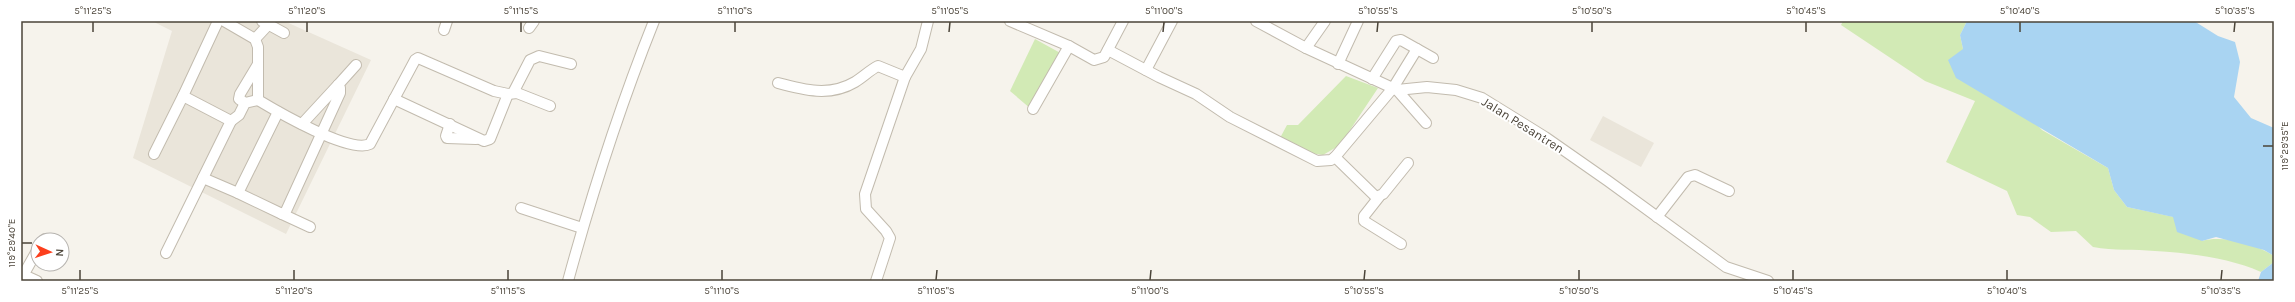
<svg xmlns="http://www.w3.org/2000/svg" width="2295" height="302" font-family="Karla,sans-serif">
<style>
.residential{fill:#eae5da}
.green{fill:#d2eab5}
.water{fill:#a9d4f2}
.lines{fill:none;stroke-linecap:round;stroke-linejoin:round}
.minor-casing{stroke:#c2bbae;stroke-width:12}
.minor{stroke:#fff;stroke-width:10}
.ticks{fill:none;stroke:#4b4439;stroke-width:1.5}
.labels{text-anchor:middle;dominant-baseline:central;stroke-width:4;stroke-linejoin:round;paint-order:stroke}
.street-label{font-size:13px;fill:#4b4439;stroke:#fff}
.neatline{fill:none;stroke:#4b4439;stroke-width:1.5}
.ticks-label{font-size:10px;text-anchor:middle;fill:#4b4439}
</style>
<rect width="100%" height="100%" fill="#f6f3ec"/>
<g class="residential">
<path d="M152 21H284L371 60 286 234 133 158 172 31Z"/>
<path d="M1603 116 1654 143 1641 167 1590 140Z"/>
</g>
<g class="green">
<path d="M1843 21H1967L1960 35 1963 49 2042 130 2108 168 2114 190 2127 207 2174 217 2202 241C2224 235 2255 244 2274 256V262L2261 272C2230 258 2189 253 2155 251 2134 249 2114 251 2093 247L2076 231 2051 232 2030 217 2017 215 2007 191 1946 162 1975 101 1925 81 1841 25Z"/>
<path d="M1035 39 1064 55 1031 109 1010 91Z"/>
<path d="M1346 76 1378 88 1340 145 1323 155 1310 153 1280 138 1287 125H1298Z"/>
</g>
<g class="water">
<path d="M1967 21H2194L2218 36 2235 42 2240 62 2234 97 2251 118 2274 128V256L2264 250 2216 237 2202 241 2177 232 2173 217 2127 207 2114 190 2108 168 1956 78 1948 60 1963 49 1960 35Z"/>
<path d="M2274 262V281H2258L2261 272Z"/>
</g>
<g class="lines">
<g class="minor-casing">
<g id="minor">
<path d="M218 21 183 96 231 121 239 115 245 103 258 100"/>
<path d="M224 21 255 39 258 47V100C278 112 350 154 370 144L415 60 418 58 494 91 508 94 517 93 550 106"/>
<path d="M262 21 284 33"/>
<path d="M1010 21 1069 46 1094 60 1104 57 1123 21"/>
<path d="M1256 21 1306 48 1397 90 1427 87 1456 90 1482 98 1545 137 1608 181 1726 267 1768 281"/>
<path d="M529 28 534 21"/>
<path d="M444 30 447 21"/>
<path d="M255 39 269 24"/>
<path d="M1306 48 1325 21"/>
<path d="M1108 50 1159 77 1196 94 1230 117 1317 161 1331 160 1335 157 1393 88 1417 49 1433 58"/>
<path d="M1338 64 1358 21"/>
<path d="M1146 70 1172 21"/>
<path d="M1372 79 1396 41 1401 40 1417 49"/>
<path d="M778 83C804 90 830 97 855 82 863 77 870 70 878 66L905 77"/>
<path d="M338 85 356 65"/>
<path d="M1397 90 1426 123"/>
<path d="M513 93 530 60 539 56 571 64"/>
<path d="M394 99 484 141 490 139 508 94"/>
<path d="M245 103 239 99 240 94 258 64"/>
<path d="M1033 109 1069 46"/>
<path d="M278 112 238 193 282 214 286 211 340 93V88L338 85 302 124"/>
<path d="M450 124 446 136 447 138 476 139"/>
<path d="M154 154 183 96"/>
<path d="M1335 157 1376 197 1383 194 1408 163"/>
<path d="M203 178 238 193"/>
<path d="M1379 197 1364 216V221L1401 244"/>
<path d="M521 208 582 228"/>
<path d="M282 214 310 227"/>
<path d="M1657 217 1688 177 1695 175 1729 191"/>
<path d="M44 240 45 239"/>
<path d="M166 253 231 121"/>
<path d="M37 281 26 276 25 272 38 249"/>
<path d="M568 281C592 193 620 106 654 21"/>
<path d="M876 281 890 238 886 231 866 209 865 194 905 77 921 49 928 21"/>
</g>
</g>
<use href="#minor" class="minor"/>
</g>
<path class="ticks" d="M93 32V22M307 32V22M521 32V22M735 32V22M949 32 950 22M1163 32 1164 22M1377 32 1378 22M1592 32V22M1806 32V22M2020 32V22M2234 32 2235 22M2263 146H2273M22 243H32M80 280V270M294 280V270M508 280V270M722 280V270M936 280 937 270M1150 280 1151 270M1364 280 1365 270M1579 280V270M1793 280V270M2007 280V270M2221 280 2222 270"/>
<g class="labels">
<g class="street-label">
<text transform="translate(1523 125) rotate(32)">Jalan Pesantren</text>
</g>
</g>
<rect width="2295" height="302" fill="none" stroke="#ffffff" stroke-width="44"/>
<g transform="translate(50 252) rotate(93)"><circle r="19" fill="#ffffff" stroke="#b7b4b0"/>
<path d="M0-3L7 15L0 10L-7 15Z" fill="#fc3f1d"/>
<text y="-6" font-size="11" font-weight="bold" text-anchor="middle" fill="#4b4439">N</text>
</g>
<rect x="22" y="22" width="2251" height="258" class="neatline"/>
<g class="ticks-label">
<text x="93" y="14">5°11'25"S</text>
<text x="307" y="14">5°11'20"S</text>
<text x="521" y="14">5°11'15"S</text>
<text x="735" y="14">5°11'10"S</text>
<text x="950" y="14">5°11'05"S</text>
<text x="1164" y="14">5°11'00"S</text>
<text x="1378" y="14">5°10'55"S</text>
<text x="1592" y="14">5°10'50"S</text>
<text x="1806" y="14">5°10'45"S</text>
<text x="2020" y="14">5°10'40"S</text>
<text x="2235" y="14">5°10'35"S</text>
<text transform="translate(2284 146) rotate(-90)" y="4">119°29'35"E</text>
<text transform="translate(11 243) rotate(-90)" y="4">119°29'40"E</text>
<text x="80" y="294">5°11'25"S</text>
<text x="294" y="294">5°11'20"S</text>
<text x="508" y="294">5°11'15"S</text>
<text x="722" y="294">5°11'10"S</text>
<text x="936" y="294">5°11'05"S</text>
<text x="1150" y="294">5°11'00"S</text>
<text x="1364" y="294">5°10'55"S</text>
<text x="1579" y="294">5°10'50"S</text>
<text x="1793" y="294">5°10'45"S</text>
<text x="2007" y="294">5°10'40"S</text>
<text x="2221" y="294">5°10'35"S</text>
</g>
</svg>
